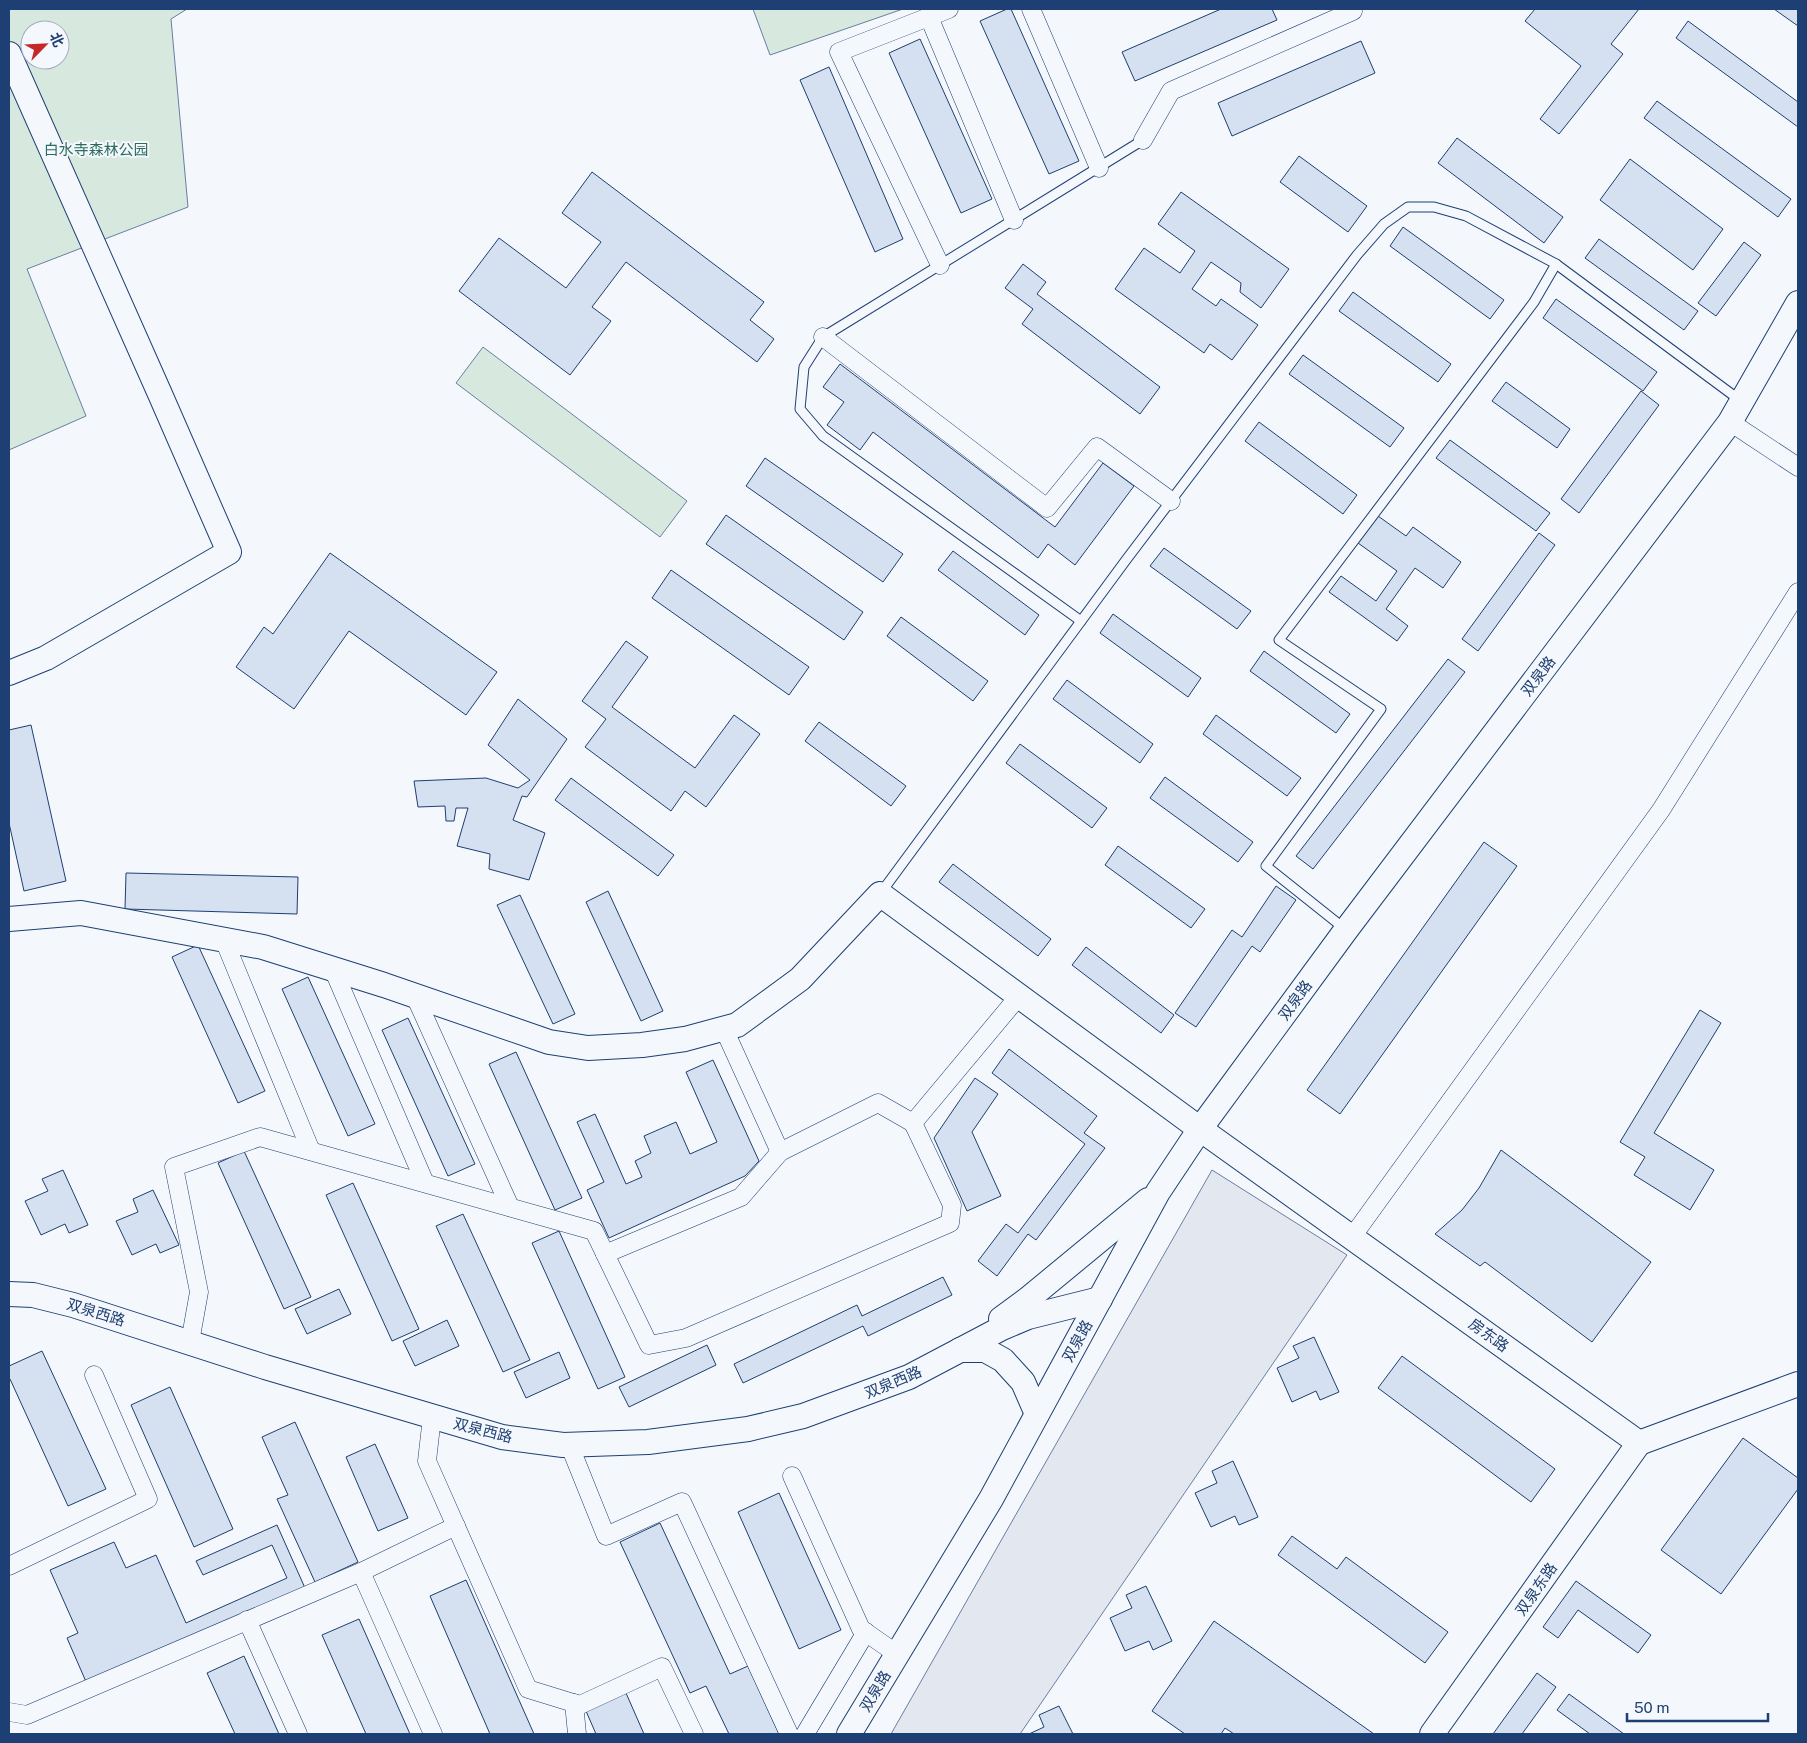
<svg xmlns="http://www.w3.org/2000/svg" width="1807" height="1743" font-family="'Public Sans','Noto Sans SC',sans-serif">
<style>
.green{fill:#d7e8df;stroke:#687fa3;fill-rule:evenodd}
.parking{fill:#e3e8f0;stroke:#687fa3}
.building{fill:#d5e0f0;stroke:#1d3f73}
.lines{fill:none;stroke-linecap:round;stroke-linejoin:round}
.lane-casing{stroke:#1d3f73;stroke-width:11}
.street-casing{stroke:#1d3f73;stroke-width:19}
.secondary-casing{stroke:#1d3f73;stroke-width:26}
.lane{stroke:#f4f7fb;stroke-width:9}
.street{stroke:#f4f7fb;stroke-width:18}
.secondary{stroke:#f4f7fb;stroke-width:24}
.labels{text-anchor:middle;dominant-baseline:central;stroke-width:4;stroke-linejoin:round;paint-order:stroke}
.park-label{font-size:15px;fill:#2c6c60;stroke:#f4f7fb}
.street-label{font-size:15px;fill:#1d3f73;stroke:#f4f7fb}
</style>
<rect width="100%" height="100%" fill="#f4f7fb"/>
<g class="green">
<path d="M9 9H187L171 19 188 207 27 269 86 416 9 450ZM30 30H60V60H30Z"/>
<path d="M753 9H903L770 55Z"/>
<path d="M483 347 687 501 660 537 456 383Z"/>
</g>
<path class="parking" d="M1212 1170 1347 1255 1020 1734H891Z"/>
<g class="building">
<path d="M1007 9H1011L1079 161 1049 174 980 21Z"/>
<path d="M1221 9H1272L1277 20 1135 81 1122 52Z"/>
<path d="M1535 9H1639L1611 44 1623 54 1559 134 1540 119 1581 66 1525 21Z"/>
<path d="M1774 9H1798V26Z"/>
<path d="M1688 21 1798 102V127L1676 38Z"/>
<path d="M920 39 992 199 961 213 889 53Z"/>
<path d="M1361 41 1375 73 1232 136 1218 103Z"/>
<path d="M829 67 903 239 875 252 800 80Z"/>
<path d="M1657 101 1791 199 1778 217 1644 118Z"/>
<path d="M1457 138 1563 217 1544 243 1438 163Z"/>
<path d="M1299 156 1367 206 1348 232 1280 182Z"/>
<path d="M1630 159 1723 229 1693 270 1600 200Z"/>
<path d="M592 172 764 302 750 320 774 339 757 362 626 262 592 307 611 321 570 375 459 291 499 238 566 288 601 242 562 213Z"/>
<path d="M1181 192 1289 269 1261 308 1240 292 1241 283 1211 262 1192 289 1216 306 1221 299 1258 325 1232 360 1210 344 1204 353 1115 289 1144 248 1180 273 1195 251 1158 224Z"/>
<path d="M1403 227 1504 300 1490 319 1390 246Z"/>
<path d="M1599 239 1698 311 1684 330 1585 258Z"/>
<path d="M1744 242 1761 255 1716 316 1698 303Z"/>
<path d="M1023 264 1046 282 1037 294 1160 387 1140 414 1022 324 1033 309 1005 288Z"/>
<path d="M1353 292 1451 364 1438 382 1339 311Z"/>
<path d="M1556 299 1657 372 1643 391 1543 318Z"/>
<path d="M1303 355 1404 428 1390 447 1289 374Z"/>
<path d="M840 364 1055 527 1103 463 1134 486 1075 565 1048 544 1038 558 873 432 860 450 827 425 844 402 823 387Z"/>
<path d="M1506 382 1570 429 1557 448 1492 401Z"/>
<path d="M1641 391 1659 405 1579 513 1561 499Z"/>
<path d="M1259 422 1357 495 1343 514 1245 441Z"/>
<path d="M1450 440 1550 513 1536 531 1436 458Z"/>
<path d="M765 458 903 554 883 582 746 486Z"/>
<path d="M726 515 863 612 844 640 706 544Z"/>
<path d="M1378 516 1406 536 1413 527 1461 562 1443 588 1415 568 1386 609 1408 626 1397 641 1329 592 1341 576 1376 601 1397 571 1358 543Z"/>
<path d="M1539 533 1555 545 1478 651 1462 639Z"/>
<path d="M1164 548 1251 611 1237 629 1150 566Z"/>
<path d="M953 551 1039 615 1025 635 938 570Z"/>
<path d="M330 553 497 672 466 715 349 631 294 709 236 667 264 627 273 634Z"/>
<path d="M671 570 809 667 789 695 652 598Z"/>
<path d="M1113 614 1201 678 1188 697 1100 633Z"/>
<path d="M901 617 988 681 973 701 887 636Z"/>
<path d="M626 641 648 657 612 707 695 768 734 715 760 734 706 807 685 791 671 811 585 747 606 719 582 701Z"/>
<path d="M1264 651 1350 714 1336 733 1250 671Z"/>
<path d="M1448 659 1465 672 1313 869 1296 856Z"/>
<path d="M1067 680 1153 744 1140 763 1053 699Z"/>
<path d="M518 699 567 739 527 797 522 796 513 820 545 833 529 880 489 869 490 854 457 846 468 808H456L454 821H446L445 806 418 807 414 781 486 778 518 788 530 780 488 745Z"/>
<path d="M1216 715 1301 778 1287 796 1203 734Z"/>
<path d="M819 722 906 786 891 806 805 741Z"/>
<path d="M31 725 66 881 24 891 9 823V730Z"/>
<path d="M1020 744 1107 808 1092 828 1006 763Z"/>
<path d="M1165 777 1253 842 1238 862 1150 798Z"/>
<path d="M571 778 674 855 658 876 555 800Z"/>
<path d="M1484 842 1517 866 1340 1114 1307 1090Z"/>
<path d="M1118 846 1205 909 1191 928 1105 865Z"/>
<path d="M953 864 1051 939 1038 956 939 882Z"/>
<path d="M126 873 298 877 297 914 125 909Z"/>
<path d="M1276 886 1296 900 1260 952 1252 946 1196 1027 1175 1013 1232 930 1242 937Z"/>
<path d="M608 891 663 1011 641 1021 586 902Z"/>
<path d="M520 895 575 1014 553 1024 497 905Z"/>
<path d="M198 945 265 1091 238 1103 172 957Z"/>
<path d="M1086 947 1174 1015 1161 1033 1072 965Z"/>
<path d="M308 977 375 1124 348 1136 282 989Z"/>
<path d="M1700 1010 1721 1023 1654 1133 1714 1170 1690 1210 1634 1175 1645 1157 1620 1142Z"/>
<path d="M408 1018 475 1164 448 1176 382 1030Z"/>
<path d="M1009 1049 1097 1116 1084 1133 1105 1148 1036 1240 1028 1234 997 1276 978 1261 1006 1224 1018 1233 1085 1144 992 1073Z"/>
<path d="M516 1052 582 1198 555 1210 489 1064Z"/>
<path d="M713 1060 759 1161 745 1176 609 1238 587 1190 604 1182 577 1122 595 1114 626 1184 642 1177 635 1161 651 1153 644 1136 676 1122 690 1154 717 1142 686 1072Z"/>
<path d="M975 1078 998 1094 972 1132 1001 1196 967 1211 934 1138Z"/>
<path d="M1501 1150 1651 1262 1592 1342 1485 1262 1480 1266 1435 1234 1462 1210 1479 1188Z"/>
<path d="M244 1151 311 1297 284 1309 218 1163Z"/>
<path d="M63 1170 88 1225 69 1233 65 1224 41 1235 25 1201 48 1191 42 1179Z"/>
<path d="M353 1183 419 1329 392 1341 326 1195Z"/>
<path d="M153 1190 179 1245 160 1253 156 1244 132 1255 116 1221 138 1212 133 1199Z"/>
<path d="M463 1214 530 1360 503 1372 436 1226Z"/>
<path d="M559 1231 625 1377 598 1389 532 1243Z"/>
<path d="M943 1277 952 1295 868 1336 863 1326 743 1383 734 1364 857 1305 862 1316Z"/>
<path d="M339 1289 351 1314 307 1334 295 1309Z"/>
<path d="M447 1320 459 1346 415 1366 403 1341Z"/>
<path d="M1314 1337 1339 1392 1320 1400 1316 1391 1292 1402 1277 1368 1299 1358 1293 1346Z"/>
<path d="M707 1345 716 1365 629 1407 619 1387Z"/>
<path d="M42 1351 106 1489 68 1506 10 1379H9V1366Z"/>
<path d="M559 1352 570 1378 526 1398 514 1372Z"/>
<path d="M1402 1356 1555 1469 1531 1502 1378 1388Z"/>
<path d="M170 1387 233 1529 194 1547 131 1405Z"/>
<path d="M295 1422 358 1562 315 1582 277 1499 288 1495 262 1437Z"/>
<path d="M1743 1438 1798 1478V1489L1721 1594 1661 1550Z"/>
<path d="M375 1444 408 1518 378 1531 346 1457Z"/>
<path d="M1233 1461 1258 1517 1239 1525 1235 1516 1211 1527 1195 1493 1217 1483 1212 1471Z"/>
<path d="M779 1493 841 1630 799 1649 738 1512Z"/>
<path d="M660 1523 730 1674 748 1666 779 1734H729L706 1686 690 1693 620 1542Z"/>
<path d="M277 1525 305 1588 87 1684 67 1638 78 1633 50 1570 114 1542 126 1568 156 1555 186 1623 287 1578 272 1545 203 1575 196 1561Z"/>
<path d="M1292 1536 1337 1569 1346 1557 1448 1632 1425 1663 1278 1555Z"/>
<path d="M466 1580 534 1734H490L430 1596Z"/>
<path d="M1576 1581 1651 1635 1638 1653 1578 1610 1558 1638 1543 1627Z"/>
<path d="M1146 1586 1172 1641 1153 1650 1149 1641 1125 1651 1110 1618 1132 1608 1126 1595Z"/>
<path d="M359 1619 410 1734H366L322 1635Z"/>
<path d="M1214 1621 1374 1734H1234L1225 1728 1221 1734H1185L1152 1711Z"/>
<path d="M244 1656 279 1734H235L207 1673Z"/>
<path d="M1537 1673 1556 1687 1522 1734H1493Z"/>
<path d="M626 1693 644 1734H596L586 1711Z"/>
<path d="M1569 1694 1624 1734H1590L1557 1710Z"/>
<path d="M1059 1706 1073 1734H1029L1044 1727 1039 1715Z"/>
</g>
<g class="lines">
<g class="lane-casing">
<g id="lane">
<path d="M1081 621 823 436 800 409 804 367 823 337 1143 140"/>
<path d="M880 894 1126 560 1357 255 1384 224 1408 207H1434L1466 216 1556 264 1741 401"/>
<path d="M1345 929 1266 866 1381 709 1279 640 1534 302 1556 264"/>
</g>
</g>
<g class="street-casing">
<g id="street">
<path d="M1031 9 1099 168"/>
<path d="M929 17 1014 220"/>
<path d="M1143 140 1171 91 1353 11"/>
<path d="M940 265 839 52 949 9"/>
<path d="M823 337 1047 508 1097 447 1171 501"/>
<path d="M1730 422 1798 467"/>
<path d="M224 940 311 1151"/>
<path d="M333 969 425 1183"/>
<path d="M415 996 510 1207"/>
<path d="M724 1029 780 1152 878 1103 913 1123"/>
<path d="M1352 1237 1661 810 1798 592"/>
<path d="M605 1254 741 1197 780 1152"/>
<path d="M190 1342 199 1292 174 1167 260 1137 594 1231 649 1345 686 1338 950 1223 952 1205 913 1123 1019 996"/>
<path d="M432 1417 427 1461 528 1689 580 1705 662 1667 694 1734"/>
<path d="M569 1444 606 1536 682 1502 789 1734"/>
<path d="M792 1476 861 1629 897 1654"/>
<path d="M9 1566 148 1499 94 1375"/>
<path d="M247 1620 298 1734"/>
<path d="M574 1703 577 1734"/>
<path d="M9 1712 27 1715 361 1572"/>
<path d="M433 1734 361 1572 456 1526"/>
<path d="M805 1734 866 1632"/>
</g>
</g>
<g class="secondary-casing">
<g id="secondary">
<path d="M9 54 160 394 229 552 46 658 9 673"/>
<path d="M9 919 81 913 263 947 384 985 549 1042 588 1048 642 1045 685 1039 737 1025 800 979 880 894 1200 1129 1639 1443"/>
<path d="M9 1294 33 1295 73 1305 265 1367 502 1437 563 1445 648 1442 748 1429 803 1416 909 1377 1002 1328 1028 1317 1100 1299"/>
<path d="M1001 1319 1028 1299 1148 1200"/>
<path d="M960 1350H985L1003 1360 1023 1382 1037 1414"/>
<path d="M1639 1443 1798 1384"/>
<path d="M849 1734 991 1499 1158 1192 1200 1129 1346 930 1730 422 1798 303"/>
<path d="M1432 1734 1639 1443"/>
</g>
</g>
<use href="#lane" class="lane"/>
<use href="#street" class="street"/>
<use href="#secondary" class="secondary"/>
</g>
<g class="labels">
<g class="park-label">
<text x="96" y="149">白水寺森林公园</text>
</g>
<g class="street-label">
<text transform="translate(1538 676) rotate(-53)">双泉路</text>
<text transform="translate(1295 1000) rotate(-54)">双泉路</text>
<text transform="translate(96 1312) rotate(17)">双泉西路</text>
<text transform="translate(1489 1335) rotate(36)">房东路</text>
<text transform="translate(1077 1341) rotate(-61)">双泉路</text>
<text transform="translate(893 1382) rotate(-23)">双泉西路</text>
<text transform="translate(483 1430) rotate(14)">双泉西路</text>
<text transform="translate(1536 1589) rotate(-55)">双泉东路</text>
<text transform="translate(875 1691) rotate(-59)">双泉路</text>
</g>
</g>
<rect width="1807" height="1743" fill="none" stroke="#1d3f73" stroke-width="20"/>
<g transform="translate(45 45) rotate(66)"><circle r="24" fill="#f4f7fb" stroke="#9eadc5"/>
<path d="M0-4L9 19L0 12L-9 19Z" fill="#c62828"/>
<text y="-8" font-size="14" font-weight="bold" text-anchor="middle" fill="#1d3f73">北</text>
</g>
<path d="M1627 1713v8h141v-8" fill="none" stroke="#1d3f73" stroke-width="2.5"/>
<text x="1634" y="1713" font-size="15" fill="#1d3f73" stroke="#f4f7fb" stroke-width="4" paint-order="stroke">50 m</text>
</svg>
